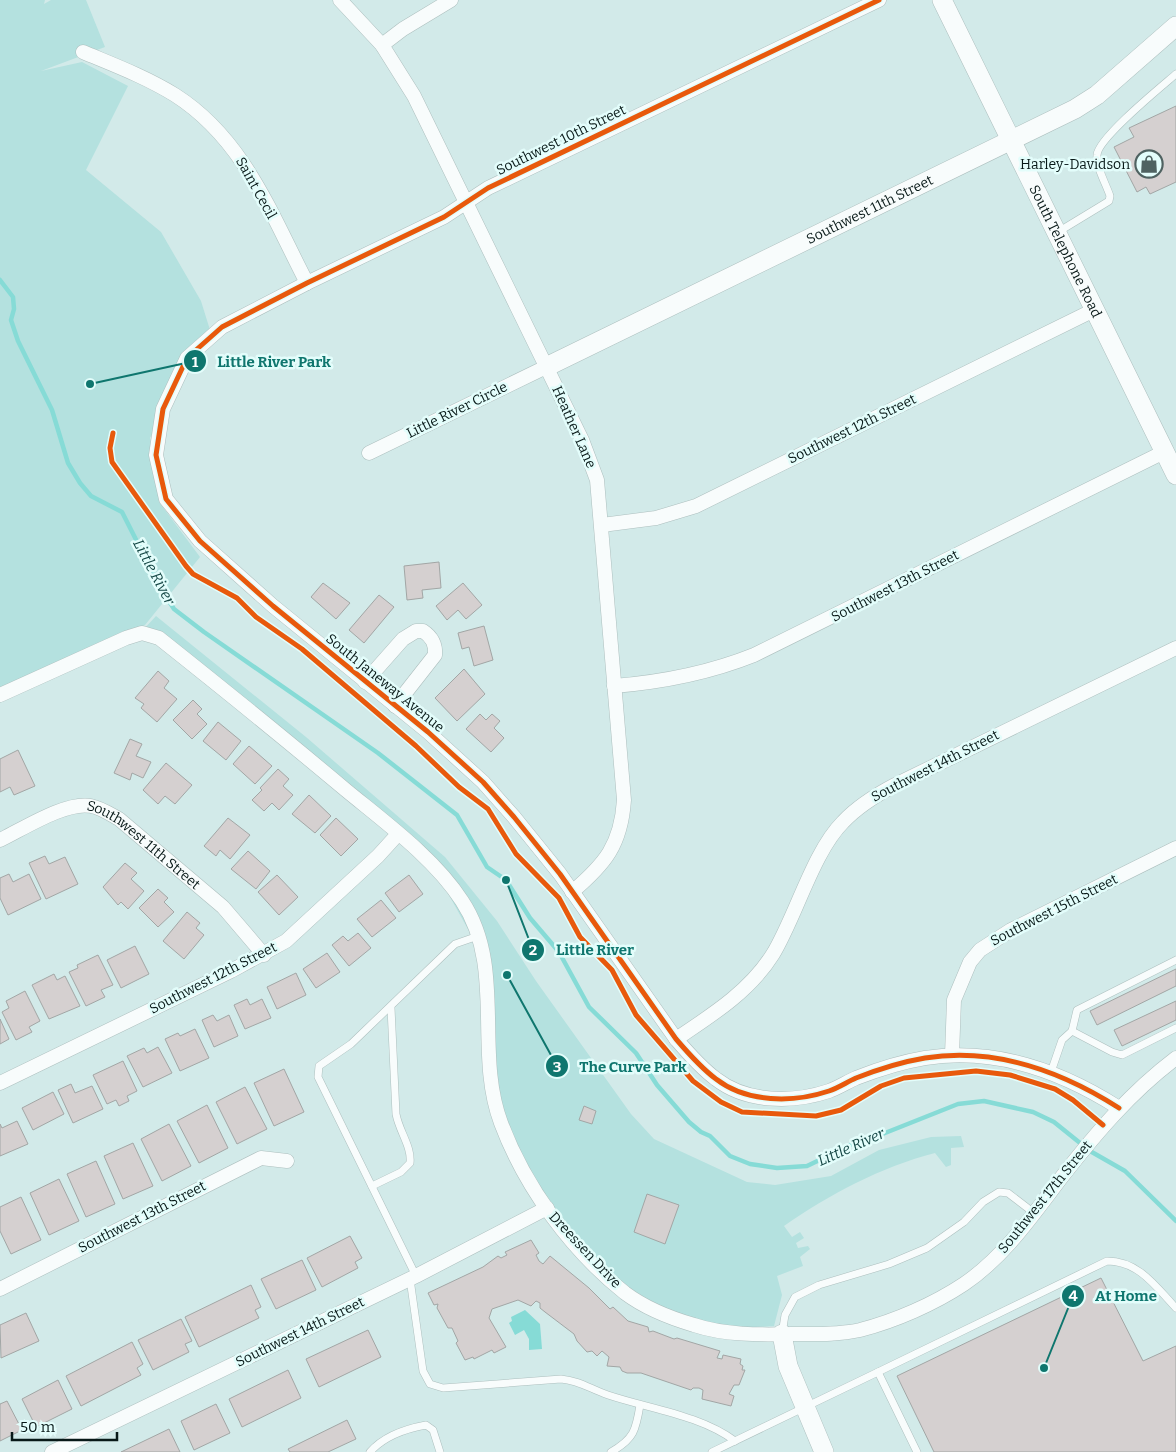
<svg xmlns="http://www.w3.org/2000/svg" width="1176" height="1452" font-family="Bitter,serif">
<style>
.green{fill:#b4e1df}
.water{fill:#86dbd6}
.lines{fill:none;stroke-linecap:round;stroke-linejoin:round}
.stream{stroke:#86dbd6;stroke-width:4.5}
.building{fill:#d5d0d0;stroke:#a2a6a5}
.lane-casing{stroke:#adbfbe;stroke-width:8}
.street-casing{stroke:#adbfbe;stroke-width:15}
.secondary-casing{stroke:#adbfbe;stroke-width:20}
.lane{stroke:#f8fcfc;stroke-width:7}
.street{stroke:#f8fcfc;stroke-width:14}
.secondary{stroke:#f8fcfc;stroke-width:19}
.cycleway-casing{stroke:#e3fdfb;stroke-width:8}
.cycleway{stroke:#e8590c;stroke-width:5}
.labels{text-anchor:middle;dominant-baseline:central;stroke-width:5;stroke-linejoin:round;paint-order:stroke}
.street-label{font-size:14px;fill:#081918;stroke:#e3fdfb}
.poi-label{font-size:14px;fill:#081918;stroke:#e3fdfb;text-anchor:end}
.water-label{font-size:15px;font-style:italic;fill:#154745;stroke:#e3fdfb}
.leader{fill:none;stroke:#0f766e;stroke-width:2}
.callout-dot{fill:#0f766e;stroke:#e3fdfb;stroke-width:2}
.mark-label{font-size:15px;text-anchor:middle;font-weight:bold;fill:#fff}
.callout-label{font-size:15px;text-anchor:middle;font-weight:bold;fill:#0f766e;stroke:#e3fdfb;stroke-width:5;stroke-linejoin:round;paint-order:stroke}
</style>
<rect width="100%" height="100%" fill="#d2eae9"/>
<g class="green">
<path d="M0 0H45L44 4 51 0H86L105 47 41 71 82 62 128 86 86 170 161 232 201 301 210 330 150 438 159 502 200 557 145 625 0 688Z"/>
<path d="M156 616 306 737 445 857 497 921 536 981 631 1114 654 1139 747 1182 775 1185 831 1176 879 1150 931 1137 961 1136 964 1147 951 1148V1165L946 1167 935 1153C881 1167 830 1194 784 1226L792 1237 800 1232 804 1238 796 1243 798 1248 808 1246 810 1249 800 1257 803 1266 777 1276 782 1295 774 1326 703 1330 679 1326 579 1254 500 1122 479 960 469 931 445 888 420 855 144 629Z"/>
</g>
<path class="water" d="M525 1310 540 1324 542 1349 529 1350V1339L524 1330 515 1335 509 1323 512 1321 511 1317Z"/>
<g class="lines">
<path class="stream" d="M0 280 13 297 14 309 11 320 18 341 52 410 68 463 80 483 91 496 122 512 161 589 174 609 204 632 378 753 457 815 487 867 506 880 530 918 559 952 589 1007 636 1053 657 1085 689 1122 701 1132 710 1136 730 1156 750 1164 777 1168 807 1166 863 1139 880 1135 958 1104 984 1101 1033 1112 1054 1122 1090 1151 1125 1171 1176 1221"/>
</g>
<g class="building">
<path d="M1176 106V182L1150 194 1146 187 1137 192 1114 147 1134 137 1129 128Z"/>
<path d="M439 562 441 588 422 590 423 598 407 600 404 566Z"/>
<path d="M323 583 350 603 336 619 311 597Z"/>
<path d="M463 583 482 605 466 619 458 610 447 620 436 606Z"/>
<path d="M379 595 394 607 364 643 349 630Z"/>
<path d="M484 626 493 660 474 666 469 647 462 649 458 633Z"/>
<path d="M464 669 485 694 457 721 435 698Z"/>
<path d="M158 671 169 681 164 688 177 699 157 722 141 708 144 704 135 698Z"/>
<path d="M193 700 202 709 197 714 207 724 192 739 173 720Z"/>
<path d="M480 714 486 720 492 714 500 721 494 728 504 738 491 752 466 729Z"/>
<path d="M218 722 241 741 226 760 203 741Z"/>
<path d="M130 739 142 744 136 756 151 762 143 778 132 773 130 780 114 773Z"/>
<path d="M249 746 272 766 255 784 233 764Z"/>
<path d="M18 750 35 786 14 795 10 787 0 792V759Z"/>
<path d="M166 763 192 785 175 804 165 796 158 804 143 790Z"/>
<path d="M278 769 289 779 283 786 293 795 279 810 272 803 264 811 252 800 262 790 260 788Z"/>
<path d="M309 795 331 816 315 833 292 814Z"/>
<path d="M228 818 250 835 230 859 220 850 216 856 204 846Z"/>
<path d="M336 818 358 839 341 856 320 835Z"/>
<path d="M248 851 270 871 256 889 231 869Z"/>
<path d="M45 856 49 864 65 857 78 884 46 899 29 863Z"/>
<path d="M125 863 137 873 131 879 144 891 128 909 121 902 118 905 103 887Z"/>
<path d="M9 874 13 882 29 874 41 899 8 915 0 898V878Z"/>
<path d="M277 875 298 897 279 915 258 892Z"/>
<path d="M409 875 423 894 399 912 385 893Z"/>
<path d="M158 889 168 898 164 902 174 912 158 927 139 908Z"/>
<path d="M381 900 396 918 372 937 357 919Z"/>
<path d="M187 912 200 923 196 928 204 935 184 959 163 941Z"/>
<path d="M358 933 371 948 349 966 332 945 343 936 348 941Z"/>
<path d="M135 946 149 974 121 988 107 960Z"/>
<path d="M327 953 340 972 316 988 303 969Z"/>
<path d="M98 955 113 985 101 990 105 997 86 1006 69 972 78 968 77 965Z"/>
<path d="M1176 969V986L1097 1025 1090 1011Z"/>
<path d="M296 973 306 995 277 1009 267 987Z"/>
<path d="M54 974 57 980 65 976 80 1006 49 1019 32 985Z"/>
<path d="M25 991 40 1021 29 1027 32 1032 16 1040 2 1012 9 1008 6 1001Z"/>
<path d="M247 999 250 1005 262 999 271 1018 245 1029 234 1005Z"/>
<path d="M1176 1001V1020L1122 1046 1114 1030Z"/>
<path d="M213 1015 217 1021 229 1015 238 1036 214 1047 202 1020Z"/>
<path d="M0 1019 9 1039 0 1044Z"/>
<path d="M195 1029 209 1058 180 1071 165 1039 178 1033 180 1036Z"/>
<path d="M158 1047 172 1073 143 1087 127 1056 144 1048 147 1053Z"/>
<path d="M123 1061 137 1091 127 1096 129 1101 119 1106 116 1100 107 1104 93 1075Z"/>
<path d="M284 1069 304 1112 274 1126 254 1083Z"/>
<path d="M71 1084 75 1093 92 1086 103 1109 73 1123 58 1090Z"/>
<path d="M245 1087 267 1129 237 1144 216 1102Z"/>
<path d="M53 1092 64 1114 33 1130 22 1108Z"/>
<path d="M207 1105 228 1148 199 1163 177 1121Z"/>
<path d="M584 1106 596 1111 592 1124 579 1120Z"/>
<path d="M17 1121 28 1144 0 1156V1124L2 1128Z"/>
<path d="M169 1124 191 1166 162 1181 141 1139Z"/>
<path d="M133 1143 153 1186 123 1199 104 1156Z"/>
<path d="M96 1161 115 1204 86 1217 67 1174Z"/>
<path d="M59 1179 79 1221 49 1235 30 1193Z"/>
<path d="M647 1194 679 1205 665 1244 634 1232Z"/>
<path d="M21 1197 41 1240 11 1254 0 1231V1207Z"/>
<path d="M350 1236 362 1258 355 1262 358 1268 322 1287 307 1258Z"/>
<path d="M531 1240 539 1253 536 1255 539 1261 543 1264 550 1256 589 1288 610 1309 613 1307 628 1321 648 1327 649 1332 653 1331 674 1339 677 1338 720 1351 717 1358 722 1359 723 1355 741 1359 740 1364 743 1366 742 1370H745L739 1385H734L729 1394 734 1396 731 1406 702 1399 703 1390 699 1388H693L691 1390 641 1373H627L622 1371 620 1367 607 1366 609 1357 602 1351 597 1356 592 1351 587 1352 577 1341 574 1334 545 1312 540 1308V1303L536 1301 531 1306 518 1300 492 1309 489 1318 506 1347 494 1353 492 1350 474 1359 473 1357 465 1360 456 1343 458 1341 452 1328H448L437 1308 438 1304 434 1305 428 1293 483 1267 498 1256 501 1258 507 1255 505 1252Z"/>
<path d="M302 1260 316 1290 276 1309 261 1279Z"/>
<path d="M1101 1278 1143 1361 1176 1346V1452H934L897 1376Z"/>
<path d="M251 1285 261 1307 255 1310 259 1318 199 1347 185 1317Z"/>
<path d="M26 1313 39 1341 1 1358 0 1325Z"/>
<path d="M181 1319 192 1341 185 1344 189 1352 153 1370 138 1340Z"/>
<path d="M368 1330 381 1357 319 1387 306 1359Z"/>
<path d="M132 1342 143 1364 137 1368 141 1375 81 1406 66 1376Z"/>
<path d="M288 1370 301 1398 242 1427 229 1399Z"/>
<path d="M58 1380 72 1409 36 1427 22 1399Z"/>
<path d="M7 1401 22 1430 0 1441V1404Z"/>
<path d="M216 1404 230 1433 194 1450 181 1421Z"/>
<path d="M347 1420 356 1439 328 1452H290L288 1449Z"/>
<path d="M169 1429 180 1452H121Z"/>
</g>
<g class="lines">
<g class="lane-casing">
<g id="lane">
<path d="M1058 232 1109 201 1110 196C1106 184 1096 167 1097 155 1098 138 1161 87 1176 74"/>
<path d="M1072 1031 1112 1052 1122 1055 1176 1028"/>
<path d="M1051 1072 1062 1040 1072 1031 1077 1010 1176 960"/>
<path d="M372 1186 401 1172 410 1163C412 1147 399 1131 396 1114L391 1008"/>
<path d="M416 1276 318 1077 319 1066 351 1044 455 944 478 936"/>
<path d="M410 1279 423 1371 430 1384 443 1388 561 1379C581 1381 590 1389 608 1395 650 1409 700 1415 735 1441"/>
<path d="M782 1334 785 1315 795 1297 819 1285 889 1264 927 1248 964 1222 983 1202 999 1192 1008 1193 1034 1213"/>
<path d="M878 1372 1107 1261C1139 1261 1156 1287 1176 1308"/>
<path d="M370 1452C384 1436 404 1429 426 1425L433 1430 440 1452"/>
<path d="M611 1452C634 1439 636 1430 640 1405"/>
<path d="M712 1452 878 1372 917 1452"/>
</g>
</g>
<g class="street-casing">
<g id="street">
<path d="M340 0 382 45 414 96 582 440 597 480 624 800C621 845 605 864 572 892"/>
<path d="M879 0 488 188 444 217 307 283 222 327 187 358 163 409 156 455 166 499 200 541 273 606 428 732 483 782 514 817 560 874 676 1039C688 1053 701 1068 716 1079 747 1103 793 1103 829 1091 838 1088 847 1082 856 1078 879 1069 901 1062 925 1058 995 1047 1061 1071 1119 1108"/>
<path d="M382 45 403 29 451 0"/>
<path d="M83 52C114 65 146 77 175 95 244 139 271 214 307 283"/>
<path d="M369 453 546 367"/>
<path d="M602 525 656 518 696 506 1094 310"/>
<path d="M365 682 403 639 416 631H423C432 637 436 644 435 655L395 706"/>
<path d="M614 686C663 682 709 673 754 655L1164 452"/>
<path d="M0 695 126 638 142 633 159 638C222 688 285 739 347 791 386 823 435 859 462 901 506 967 474 1052 501 1123 525 1187 571 1250 625 1293 645 1308 670 1318 694 1325 724 1335 760 1335 792 1334 814 1334 838 1335 860 1330 895 1321 934 1304 964 1284 1004 1257 1032 1216 1061 1178 1096 1133 1131 1092 1176 1058"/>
<path id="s1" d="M0 840C23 829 66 801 91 806 101 808 110 814 119 819L223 907 264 955"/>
<path d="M676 1039C712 1015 750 991 773 954 796 916 813 852 843 822 858 806 876 795 895 785L1176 648"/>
<path d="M952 1055 954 1000 970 962 980 950 1011 930 1176 848"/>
<path d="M0 1083 231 971 286 941 378 856 398 834"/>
<path d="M0 1289 261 1158 287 1161"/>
<path d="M52 1452 416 1276 547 1208"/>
</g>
</g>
<g class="secondary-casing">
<g id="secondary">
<path id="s2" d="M942 0 1176 475"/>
<path id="s3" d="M546 367 1075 109 1097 95 1176 26"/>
<path d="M782 1334 788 1366 824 1452"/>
</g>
</g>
<use href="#lane" class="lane"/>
<use href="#street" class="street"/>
<use href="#secondary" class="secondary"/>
<g class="cycleway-casing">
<g id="cycleway">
<path d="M879 0 488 188 444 217 307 283 222 327 187 358 163 409 156 455 166 499 200 541 273 606 428 732 483 782 514 817 560 874 676 1039C688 1053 701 1068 716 1079 747 1103 793 1103 829 1091 838 1088 847 1082 856 1078 879 1069 901 1062 925 1058 995 1047 1061 1071 1119 1108"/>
<path d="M113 433 110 448 112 462 186 566 193 574 237 598 256 617 302 649 416 746 459 787 488 809 516 854 559 898 580 937 612 970 636 1015 693 1081 721 1102 742 1112 816 1116 841 1110 881 1086 904 1078 976 1071 1010 1075 1055 1089 1073 1100 1103 1125"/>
</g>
</g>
<use href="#cycleway" class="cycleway"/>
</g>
<defs>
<g id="shop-ring" transform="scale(1.4375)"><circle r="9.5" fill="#e3fdfb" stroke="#4f6261" stroke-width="1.5"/><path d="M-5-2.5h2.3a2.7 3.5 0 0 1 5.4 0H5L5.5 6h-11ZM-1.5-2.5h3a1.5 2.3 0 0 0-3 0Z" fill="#4f6261"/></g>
</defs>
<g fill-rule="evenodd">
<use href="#shop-ring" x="1149" y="164"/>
</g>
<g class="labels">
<g class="street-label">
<text transform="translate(561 140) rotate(-26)">Southwest 10th Street</text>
<text transform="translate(256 188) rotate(61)">Saint Cecil</text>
<text stroke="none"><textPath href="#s3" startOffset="360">Southwest 11th Street</textPath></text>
<text stroke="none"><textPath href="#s2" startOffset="280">South Telephone Road</textPath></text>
<text transform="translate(457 410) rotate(-26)">Little River Circle</text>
<text transform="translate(574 427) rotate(66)">Heather Lane</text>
<text transform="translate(852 429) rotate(-26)">Southwest 12th Street</text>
<text transform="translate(895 586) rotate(-27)">Southwest 13th Street</text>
<text transform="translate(385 683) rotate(39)">South Janeway Avenue</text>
<text transform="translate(935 766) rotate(-27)">Southwest 14th Street</text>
<text stroke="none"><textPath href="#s1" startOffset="164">Southwest 11th Street</textPath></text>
<text transform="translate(1054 910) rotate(-27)">Southwest 15th Street</text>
<text transform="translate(213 978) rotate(-27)">Southwest 12th Street</text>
<text transform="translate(1045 1197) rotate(-51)">Southwest 17th Street</text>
<text transform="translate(142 1217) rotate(-27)">Southwest 13th Street</text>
<text transform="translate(585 1250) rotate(47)">Dreessen Drive</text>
<text transform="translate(300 1332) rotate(-26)">Southwest 14th Street</text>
</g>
<g class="poi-label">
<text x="1130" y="164">Harley-Davidson</text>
</g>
<g class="water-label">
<text transform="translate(154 572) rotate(62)">Little River</text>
<text transform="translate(851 1147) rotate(-24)">Little River</text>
</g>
</g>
<path class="leader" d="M90 384L195 361M506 880L533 950M507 975L557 1066M1044 1368L1073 1296"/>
<g class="callout-dot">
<circle cx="90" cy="384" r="5"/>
<circle cx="506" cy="880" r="5"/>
<circle cx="507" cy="975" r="5"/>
<circle cx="1044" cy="1368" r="5"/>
<circle cx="195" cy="361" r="12"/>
<circle cx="533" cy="950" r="12"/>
<circle cx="557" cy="1066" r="12"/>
<circle cx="1073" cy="1296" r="12"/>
</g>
<g class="mark-label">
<text x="195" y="367">1</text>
<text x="533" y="955">2</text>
<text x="557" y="1072">3</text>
<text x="1073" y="1301">4</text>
</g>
<g class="callout-label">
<text x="274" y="367">Little River Park</text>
<text x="595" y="955">Little River</text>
<text x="633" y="1072">The Curve Park</text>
<text x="1126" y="1301">At Home</text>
</g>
<path d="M12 1432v8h105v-8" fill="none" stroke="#081918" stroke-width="2.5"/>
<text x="20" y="1432" font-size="15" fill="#081918" stroke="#e3fdfb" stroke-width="4" paint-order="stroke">50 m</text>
</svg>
